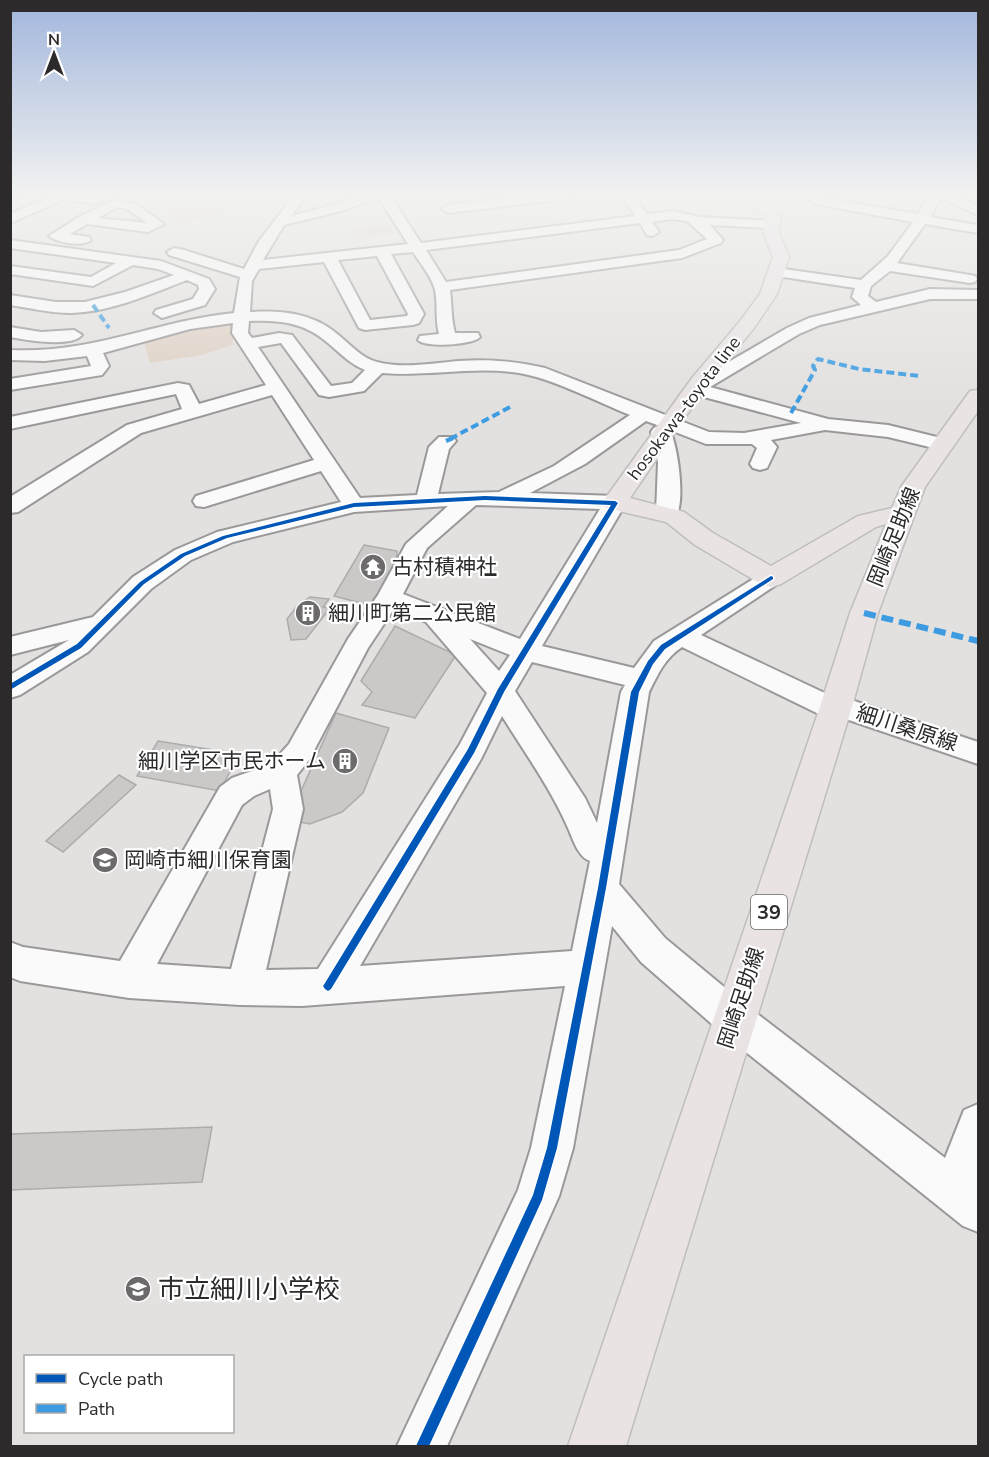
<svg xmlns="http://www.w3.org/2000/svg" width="989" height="1457" font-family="'Nunito Sans','Noto Sans JP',sans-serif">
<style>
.green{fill:#dfd1c5}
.building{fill:#cac9c8;stroke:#adabab;stroke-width:1.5}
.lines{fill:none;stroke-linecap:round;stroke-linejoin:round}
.minor-casing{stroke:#9a9898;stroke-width:4}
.major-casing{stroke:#bfbebd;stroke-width:3}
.minor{fill:#fbfafa;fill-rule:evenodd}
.major{fill:#e9e3e4;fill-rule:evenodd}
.quiet-far2{stroke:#3d9ce1;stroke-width:4;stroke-dasharray:8 4;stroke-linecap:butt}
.quiet-far1{stroke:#3d9ce1;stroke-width:4.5;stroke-dasharray:9 4.5;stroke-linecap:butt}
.quiet{stroke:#3d9ce1;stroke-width:6;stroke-dasharray:12 6;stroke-linecap:butt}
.cycleway-casing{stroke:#fff;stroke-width:3}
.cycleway{fill:#0057b8;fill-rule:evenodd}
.labels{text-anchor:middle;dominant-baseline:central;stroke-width:4.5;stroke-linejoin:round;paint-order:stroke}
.far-street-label{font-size:18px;fill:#2c2a2a;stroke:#fff}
.shield{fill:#fff;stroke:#6b6a6a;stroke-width:1.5}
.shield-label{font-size:20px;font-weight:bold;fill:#2c2a2a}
.street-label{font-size:21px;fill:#2c2a2a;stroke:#fff}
.poi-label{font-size:21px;fill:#2c2a2a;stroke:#fff;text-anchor:start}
.near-poi-label{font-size:26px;fill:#2c2a2a;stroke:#fff;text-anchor:start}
</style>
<rect width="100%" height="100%" fill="#e3e1e0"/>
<g class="green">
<path d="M146 194H208V197L236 205 203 219 179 224Z"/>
<path d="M389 224 394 233 355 240 350 228Z"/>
<path d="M234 323 233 345 202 355 150 363 144 342 206 325Z"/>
</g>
<g class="building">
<path d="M364 545 397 551 395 583 376 607 334 596Z"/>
<path d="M310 597 329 599 323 607 330 608 306 639 291 640 287 619 298 605Z"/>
<path d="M395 626 456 655 415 718 362 705 372 692 361 681Z"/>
<path d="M336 713 389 728 363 793 342 812 310 824 288 820Z"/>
<path d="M158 741 239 754 220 791 137 776Z"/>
<path d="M119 775 136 785 63 852 46 841Z"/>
<path d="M212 1127 202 1182 10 1190V1134Z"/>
</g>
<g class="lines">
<g class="minor-casing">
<g id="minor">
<path d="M10 194H23L10 201Z"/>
<path d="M56 194 97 195 103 199 97 203 63 200 10 223V214Z"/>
<path d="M295 194H307L291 216 337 204 364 194H389L421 243 635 216 621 194H633L647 214 672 211 699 217 775 221 777 224 775 227 770 228 710 225 723 240 721 243 682 258 450 290C452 305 451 319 455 333H478L480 337C473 345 425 348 418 340L420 336 439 334C435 319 438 306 435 290 432 277 420 263 413 252L391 254 424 314 419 323 413 325 365 330 359 328 324 262 259 269 252 281 250 312C281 310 312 313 336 333 349 343 361 358 377 362 403 369 433 363 459 361 489 359 516 361 545 368L709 432 744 433 801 423 689 393 686 389 689 385 787 328 809 318 861 305 852 297 855 288 777 276 770 272 772 269 777 268 861 280 888 256 913 222 815 204 804 194H817L823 198 918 214 931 194H955L978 207V215L941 198 930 217 978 225V233L925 224 897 263 970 275 975 276 977 279 975 282 970 283 890 271 871 286 868 296 876 302 930 289 978 290V299H930L820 325 799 334 710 387 828 419 888 425 949 440 952 444 949 448 942 450 888 437 825 430 771 440 777 447 767 468 760 470 753 468 750 464 757 448 752 444H706L670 430C678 448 686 502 675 519L667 521 659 519 656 514 658 462 651 432 654 428 660 426 646 421 585 464 530 493 615 496 623 498 626 503 542 646 634 668 654 641 763 573 771 570 779 573 783 578 779 583 701 635 831 696 836 695 978 742V764L843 718 835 720 825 717 682 647C665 658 658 674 649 692L619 884 665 938 747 1006 945 1158 964 1110 978 1104V1232L963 1226 721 1032 641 962 612 926 573 1148 559 1196 447 1446H397L518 1190 531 1148 565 986 302 1006 240 1005 129 998 20 981 10 977V942L23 947 120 961 220 787 232 778 271 764 289 744 348 639 378 595 406 544 448 506 354 512 233 542 191 560 151 589 88 652 20 695 10 698V675L69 640 10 655V637L93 617 133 577 175 550 217 532 341 502 321 471 204 507 196 506 193 501 196 496 314 460 272 395 141 433 18 512 10 513V497L127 425 182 409 176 394 10 429V417L178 383 189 385 199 404 266 385 232 333 233 323 190 329 103 353 109 366 102 375 10 390V379L91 366 87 356 45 361 10 360V350C93 354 155 321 234 313L240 277 169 255 167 252 174 248 184 250 244 269 259 241ZM378 197 408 244 263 260 284 225 345 210ZM672 219 687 221 707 239 679 250 446 282 426 250 640 223 647 235 652 236 659 232 652 222ZM377 256 408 314 407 316 370 320 338 260ZM249 321C279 320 304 322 328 343 340 353 350 364 365 370L352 383 331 386 292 335 279 333 252 338 248 333ZM281 343 319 395 329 397 364 391 382 373C427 377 473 366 519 373 551 378 598 402 630 415L554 466 499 492 438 494 449 449 456 441 453 437H439L429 447 417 495 360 498 258 347ZM476 505 600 509 520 639 403 594 427 548ZM394 609 426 622 487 693 460 744 318 969 266 970 303 809 297 775 309 760 368 648ZM470 639 510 655 499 671ZM532 662 625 685 621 692 597 823 585 798 515 691ZM502 716C525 753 551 789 568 828 573 839 578 857 590 861L572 951 360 966 481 759ZM270 789 273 809 231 969 157 964 242 805 254 796Z"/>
<path d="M543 194H578L572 198 448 213 442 209 448 205Z"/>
<path d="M114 200 136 204 164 224 148 232 87 224 70 234 89 237 91 240C83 247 57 243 49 236L79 217ZM117 207 127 209 147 223 98 218Z"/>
<path d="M10 240 161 261 209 279 215 289 205 305 162 318 154 313 156 310 193 299 199 289 198 285 187 280C150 294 111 312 71 313 50 313 30 308 10 305V295L56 302H85L125 292 174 275 158 269 133 265 93 286 10 274V266L91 277 116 263 10 248Z"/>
<path d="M10 327 41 332 74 330 82 335C71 348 26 340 10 337Z"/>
</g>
</g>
<g class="major-casing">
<path id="major" d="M741 194H756L781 216 779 232 789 257 777 294 754 328 708 384 630 498 684 512 713 533 771 566 858 516 892 508 901 487 970 391 978 390V411L925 487 878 613 851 710 626 1446H568L819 710 850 613 886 524 876 527 781 584 771 587 761 584 695 545 666 522 606 508 602 503 692 378 741 320 760 294 773 257 763 232 765 217Z"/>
</g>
<use href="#minor" class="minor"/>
<use href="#major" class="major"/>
<g class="quiet-far2">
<path d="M93 305 109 328"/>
<path d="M791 413 815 370 813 366 818 359 859 369 920 376"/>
<path d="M450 439 510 407"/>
</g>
<path class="quiet-far1" d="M446 441 453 438"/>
<path class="quiet" d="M864 613 978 641"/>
<g class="cycleway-casing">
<g id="cycleway">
<path d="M485 496 615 501 618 503 504 692 474 753 331 989 328 991 325 989 323 986 325 983 468 749 498 689 611 505 485 500 354 507 227 538 185 556 144 584 81 648 10 690V684L77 644 140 582 181 554 223 536 354 503Z"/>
<path d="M771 576 773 577V579L665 649 653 664 639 692 606 888 557 1148 542 1200 429 1446H416L533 1195 547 1148 598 888 631 692 648 661 661 645Z"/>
</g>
</g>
<use href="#cycleway" class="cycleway"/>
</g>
<linearGradient id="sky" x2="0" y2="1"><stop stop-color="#a2b6dc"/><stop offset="0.49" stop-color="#f2f2f1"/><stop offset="1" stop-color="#f2f2f1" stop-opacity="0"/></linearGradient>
<rect width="989" height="398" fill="url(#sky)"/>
<defs>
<g id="temple-disc" transform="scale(1.35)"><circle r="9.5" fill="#6c6a6a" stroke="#fff"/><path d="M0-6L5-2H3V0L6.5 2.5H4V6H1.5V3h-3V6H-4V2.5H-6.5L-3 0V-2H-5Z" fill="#fff"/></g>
<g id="building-disc" transform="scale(1.35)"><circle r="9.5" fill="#6c6a6a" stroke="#fff"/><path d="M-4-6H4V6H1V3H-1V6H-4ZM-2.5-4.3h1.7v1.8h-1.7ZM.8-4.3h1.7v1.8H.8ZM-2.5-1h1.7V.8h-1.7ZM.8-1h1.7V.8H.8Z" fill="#fff"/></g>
<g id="school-disc" transform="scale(1.35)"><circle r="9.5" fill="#6c6a6a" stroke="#fff"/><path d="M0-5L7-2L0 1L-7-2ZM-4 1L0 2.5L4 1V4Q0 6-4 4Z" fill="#fff"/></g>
</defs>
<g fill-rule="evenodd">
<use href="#temple-disc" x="373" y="567"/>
<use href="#building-disc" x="308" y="613"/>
<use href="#building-disc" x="345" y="761"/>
<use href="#school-disc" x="105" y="860"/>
<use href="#school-disc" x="138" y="1289"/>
</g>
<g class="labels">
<g class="far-street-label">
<text transform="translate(684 408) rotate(-53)">hosokawa-toyota line</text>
</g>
<rect class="shield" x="751" y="895" width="36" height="34" rx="4.5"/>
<g class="shield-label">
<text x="769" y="912">39</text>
</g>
<g class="street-label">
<text transform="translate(894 537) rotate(-68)">岡崎足助線</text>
<text transform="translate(907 728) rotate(18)">細川桑原線</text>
<text transform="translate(741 998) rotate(-72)">岡崎足助線</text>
</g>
<g class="poi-label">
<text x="392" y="567">古村積神社</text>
<text x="328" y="613">細川町第二公民館</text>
<text x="326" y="761" text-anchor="end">細川学区市民ホーム</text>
<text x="124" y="860">岡崎市細川保育園</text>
</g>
<g class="near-poi-label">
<text x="158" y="1289">市立細川小学校</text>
</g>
</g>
<rect width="989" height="1457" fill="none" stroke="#2c2a2a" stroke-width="24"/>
<rect x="24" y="1355" width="210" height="78" fill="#ffffff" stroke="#abaaaa" stroke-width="1.5"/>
<rect x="36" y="1374" width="30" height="9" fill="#0057b8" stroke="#abaaaa" stroke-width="1.5"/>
<text x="78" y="1385" font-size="18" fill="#2c2a2a">Cycle path</text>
<rect x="36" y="1404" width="30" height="9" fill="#3d9ce1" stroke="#abaaaa" stroke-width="1.5"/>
<text x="78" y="1415" font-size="18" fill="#2c2a2a">Path</text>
<g transform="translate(54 54)" stroke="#ffffff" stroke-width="4.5" paint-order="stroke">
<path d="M0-4.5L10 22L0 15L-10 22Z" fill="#2c2a2a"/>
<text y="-9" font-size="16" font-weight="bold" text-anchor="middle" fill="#2c2a2a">N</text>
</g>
</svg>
